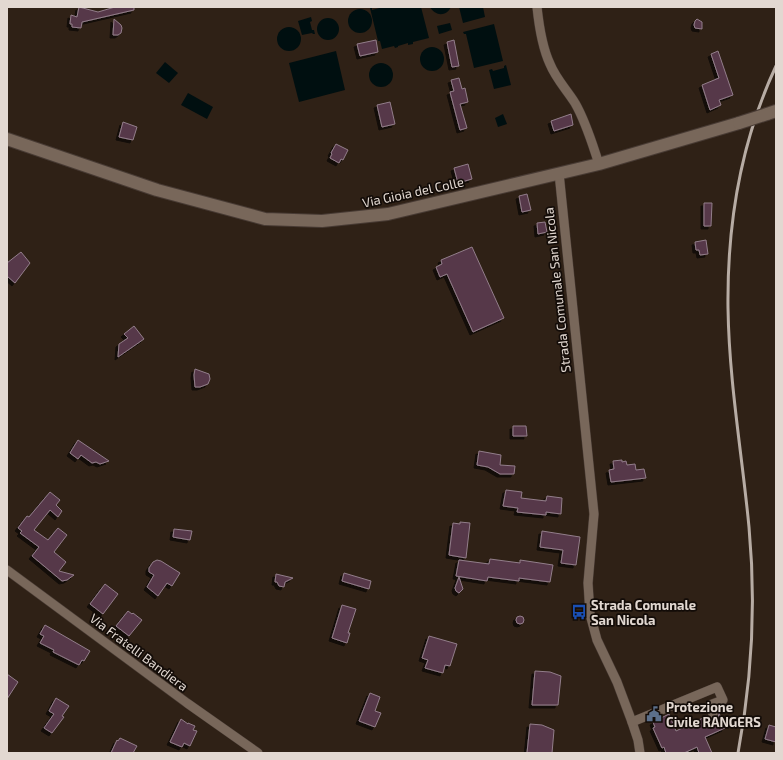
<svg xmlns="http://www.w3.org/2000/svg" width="783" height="760" font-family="'Exo 2',sans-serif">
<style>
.water{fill:#000f10}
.building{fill:#57374a;stroke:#927e8a;filter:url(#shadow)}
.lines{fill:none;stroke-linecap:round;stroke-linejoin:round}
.street-casing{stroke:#483b34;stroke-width:10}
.secondary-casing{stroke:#483b34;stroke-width:14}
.street{stroke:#78675a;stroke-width:9}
.secondary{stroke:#78675a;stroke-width:12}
.rail{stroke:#b7aca4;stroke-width:3}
.secondary-bridge-casing{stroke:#483b34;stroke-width:14;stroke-linecap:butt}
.secondary-bridge{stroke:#78675a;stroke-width:12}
.labels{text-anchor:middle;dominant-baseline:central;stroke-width:3.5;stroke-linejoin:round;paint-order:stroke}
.street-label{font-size:13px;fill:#e2d8d1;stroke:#130c08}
.poi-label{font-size:13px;font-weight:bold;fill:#e2d8d1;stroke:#130c08;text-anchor:start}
</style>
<defs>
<filter id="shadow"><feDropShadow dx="-3" dy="3" stdDeviation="0" flood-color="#0009"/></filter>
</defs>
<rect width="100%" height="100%" fill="#2f2116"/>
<g class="water">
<path d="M383 7H421L429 38 413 42V44L408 45V43L398 46V47L395 48 394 46 382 49 380 41H378L370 8H372V10Z"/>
<path d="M430 7H451C446 17 435 16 430 7Z"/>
<path d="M459 7H483L485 17 463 23Z"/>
<circle cx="360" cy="21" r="12"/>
<path d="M311 17 312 21 310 22 312 30H314L315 34H313L312 33 302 35 298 21Z"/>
<circle cx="328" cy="29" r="11"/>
<path d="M450 23 452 30 439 34 437 26Z"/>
<path d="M494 24 503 61 474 68 466 34H464L463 32Z"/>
<circle cx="289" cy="39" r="12"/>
<circle cx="432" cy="59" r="12"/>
<path d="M336 51 345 90 299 102 289 63Z"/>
<path d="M165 62 178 73 169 83 156 73Z"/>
<circle cx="381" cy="75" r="12"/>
<path d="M506 65 511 85 494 89 489 70 492 69 493 71 504 68V66Z"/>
<path d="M188 93 213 107 207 119 181 105Z"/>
<path d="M503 114 507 124 498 127 495 118Z"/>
</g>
<g class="building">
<path d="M79 7 98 12 115 7H134V10L82 22 81 28 72 27V24H70L71 15 77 17Z"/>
<path d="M114 19 121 25 122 28 121 33 118 35H113Z"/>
<path d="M697 19 702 22V29L695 28 694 25 695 21Z"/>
<path d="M376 40 378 52 360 56 357 44Z"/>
<path d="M454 40 459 66 452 67 447 42Z"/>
<path d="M718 51 733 95 719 100 721 105 710 110 702 85 719 78 711 54Z"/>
<path d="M459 78 462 89 465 88 468 102 460 104 467 128 460 130 450 92 454 91 451 80Z"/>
<path d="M390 102 395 124 382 127 377 105Z"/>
<path d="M571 114 573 125 554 131 551 121Z"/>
<path d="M123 122 137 127 133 140 119 137Z"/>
<path d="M336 144 348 150 343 160 341 159 339 163 330 158 332 154 331 153Z"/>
<path d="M468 164 472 179 458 183 454 168Z"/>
<path d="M527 194 531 210 522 212 519 196Z"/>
<path d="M704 203H712L711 226H704Z"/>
<path d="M545 222 547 232 538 234 537 223Z"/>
<path d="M706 240 708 254 700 255 699 250H696L695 242Z"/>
<path d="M472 247 504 318 473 332 447 274 440 277 436 267 442 264 441 260Z"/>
<path d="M21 252 30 263 15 283 7 276V263Z"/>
<path d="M134 326 144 339 118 357 119 344 128 338 124 334Z"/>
<path d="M195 369 209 374 210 379 208 384 200 387H195L194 375Z"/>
<path d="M513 426H526L527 436H513Z"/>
<path d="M78 440 109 461 100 464 96 462 92 463 81 455 78 459 70 453Z"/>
<path d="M479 451 501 455 500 465 515 466 514 474H500L488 467 477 465Z"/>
<path d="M622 460V462L626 461 627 465 635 464 636 470 644 469 646 478 611 482 609 470 614 469 613 461Z"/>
<path d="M506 490 522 492 521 498 546 501 547 496 562 498 561 514 546 512V515L517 512 518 508 503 506Z"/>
<path d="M50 492 60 500 56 505 62 511 58 517 50 510 34 530 48 540 58 528 67 535 54 552 66 562 59 571 74 575 67 580 62 581 32 556 39 547 20 533 22 531 18 528 27 516 29 517Z"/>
<path d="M460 522 470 523 466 558 449 555 453 523 460 524Z"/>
<path d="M174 529 192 531 190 540 173 537Z"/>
<path d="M542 531 580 537 576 565 561 563 563 550 540 547Z"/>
<path d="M490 559 520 563V560L553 565 550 582 519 578V581L488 577 487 581 456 576 459 560 489 564Z"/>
<path d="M157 560 161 561 180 573 172 586 167 583 158 596 147 587 154 575 149 572V568L153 562Z"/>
<path d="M344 573 371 581 369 589 342 581Z"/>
<path d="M276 574 293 578 285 582 284 587 279 586 277 582H275Z"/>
<path d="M459 577 463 589 459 593 456 591 455 588Z"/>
<path d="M105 584 118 594 103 614 90 604Z"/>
<path d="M342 605 356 609 348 633H350L347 643 332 638Z"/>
<path d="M128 611 132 614 133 613 142 620 129 636 116 626Z"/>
<circle cx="520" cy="620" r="4"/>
<path d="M45 625 90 651 84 661 82 660 79 665 53 652 54 650 40 643 44 636 40 634Z"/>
<path d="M429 636 457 644 450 666 445 665 443 673 425 668 428 660 422 658Z"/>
<path d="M535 671 550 672 561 676 558 705H532Z"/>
<path d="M7 674 18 682 7 699Z"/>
<path d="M370 693 380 697 375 711 381 713 375 727 359 721Z"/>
<path d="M56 698 69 706 62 716 64 717 52 733 44 728 54 714 49 711Z"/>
<path d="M719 713 725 728 705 737 712 753H699L697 747 684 753H666L664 747 662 748 653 728 655 727 653 722 669 714 676 731 707 716 711 720H715L718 718Z"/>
<path d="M181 719 188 724V723L195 726 193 730 197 731 190 746 184 743 182 747 170 742Z"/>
<path d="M530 724 542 725 554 730 552 753H527Z"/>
<path d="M769 725 776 727V742L765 739Z"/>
<path d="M120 738 137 746 133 753H111L117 740 118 741Z"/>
</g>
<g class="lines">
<g class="street-casing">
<g id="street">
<path d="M537 7C539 26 542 47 550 64 556 79 567 90 575 103 586 122 592 143 599 164"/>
<path d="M559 173 594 514 588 583 590 614 597 640 617 682 632 722 638 740 640 753"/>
<path d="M7 570 187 703 258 753"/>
<path d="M632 722 717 687 723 700 710 705 713 714"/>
</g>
</g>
<g class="secondary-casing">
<g id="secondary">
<path d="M767 114 776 111"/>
<path d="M7 139 157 190 265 219 322 221 388 214 599 164 739 123"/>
</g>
</g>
<use href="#street" class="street"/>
<use href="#secondary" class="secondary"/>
<path class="rail" d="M738 753C752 679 756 602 749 527 742 454 729 381 728 308 727 226 741 141 776 66"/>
<g class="secondary-bridge-casing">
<path id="secondary-bridge" d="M739 123 767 114"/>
</g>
<use href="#secondary-bridge" class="secondary-bridge"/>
</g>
<defs>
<g id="bus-bare" transform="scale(1.2)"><path d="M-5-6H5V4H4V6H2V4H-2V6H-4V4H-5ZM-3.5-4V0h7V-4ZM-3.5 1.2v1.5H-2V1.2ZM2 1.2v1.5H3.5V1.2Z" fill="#1a4fb4" stroke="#130c08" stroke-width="2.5" paint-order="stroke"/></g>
<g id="civic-bare" transform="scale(1.2)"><path d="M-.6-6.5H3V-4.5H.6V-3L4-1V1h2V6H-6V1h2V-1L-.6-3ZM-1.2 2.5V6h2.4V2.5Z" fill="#5c6f8a" stroke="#130c08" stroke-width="2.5" paint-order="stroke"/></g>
</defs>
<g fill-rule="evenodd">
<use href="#bus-bare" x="579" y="612"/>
<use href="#civic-bare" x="654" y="714"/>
</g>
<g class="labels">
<g class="street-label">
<text transform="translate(413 192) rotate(-12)">Via Gioia del Colle</text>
<text transform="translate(557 290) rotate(-96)">Strada Comunale San Nicola</text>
<text transform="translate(139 652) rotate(37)">Via Fratelli Bandiera</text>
</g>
<g class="poi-label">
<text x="591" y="605">Strada Comunale<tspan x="591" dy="15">San Nicola</tspan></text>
<text x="666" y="707">Protezione<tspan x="666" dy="15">Civile RANGERS</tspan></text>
</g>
</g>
<rect width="783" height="760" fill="none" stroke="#e2d8d1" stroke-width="16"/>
</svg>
